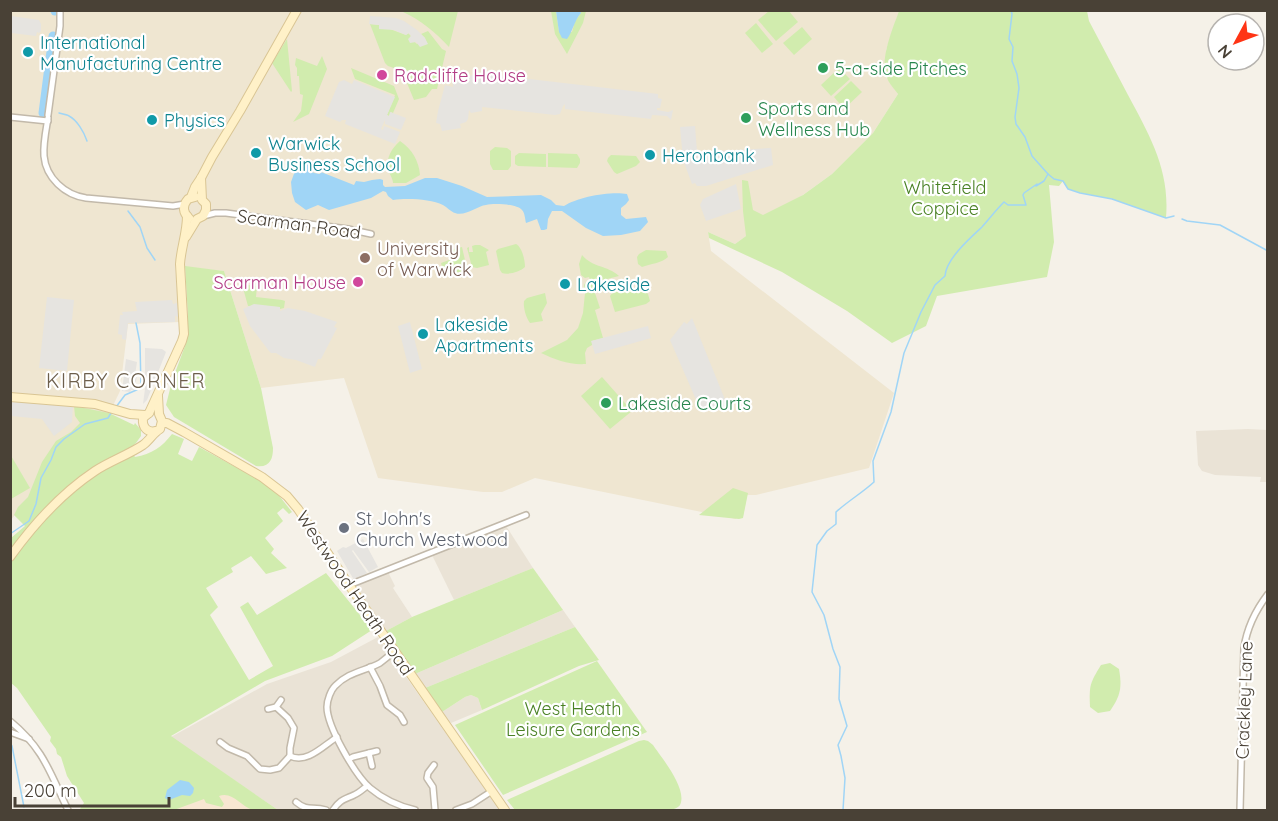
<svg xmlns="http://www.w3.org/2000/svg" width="1278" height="821" font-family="Quicksand,sans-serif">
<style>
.residential{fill:#eae3d6}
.commercial{fill:#f8e7d2}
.education{fill:#efe6d1}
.green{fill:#d1ecae}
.parking{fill:#e6e4e0}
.water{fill:#a0d5f6}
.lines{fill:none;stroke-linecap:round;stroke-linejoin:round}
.stream{stroke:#a0d5f6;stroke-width:1.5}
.river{stroke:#a0d5f6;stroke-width:9}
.street-casing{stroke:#c2b9aa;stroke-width:8}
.secondary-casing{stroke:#d9c594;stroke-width:10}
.street{stroke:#fff;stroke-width:5}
.secondary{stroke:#fff1c8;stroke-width:8}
.culture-dot{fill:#0f9aa8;stroke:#fff;stroke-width:2}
.leisure-dot{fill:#2e9e5b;stroke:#fff;stroke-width:2}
.hotel-dot{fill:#d1479c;stroke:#fff;stroke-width:2}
.education-dot{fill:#8d6e63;stroke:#fff;stroke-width:2}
.worship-dot{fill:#6b7280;stroke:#fff;stroke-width:2}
.labels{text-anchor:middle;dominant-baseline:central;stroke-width:4.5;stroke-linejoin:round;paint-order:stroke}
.culture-label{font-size:18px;fill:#0d838f;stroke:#fff;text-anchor:start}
.leisure-label{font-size:18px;fill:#27864d;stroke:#fff;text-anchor:start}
.hotel-label{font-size:18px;fill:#b23c85;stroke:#fff;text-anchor:start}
.park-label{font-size:18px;fill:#498124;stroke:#fff}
.street-label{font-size:18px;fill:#494136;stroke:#fff}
.education-label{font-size:18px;fill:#785e54;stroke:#fff;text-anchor:start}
.worship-label{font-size:18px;fill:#5b616d;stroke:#fff;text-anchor:start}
.neighbourhood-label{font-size:20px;letter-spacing:1.5px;fill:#6d5f4c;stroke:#fff}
</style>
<rect width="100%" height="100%" fill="#f5f1e8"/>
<g class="residential">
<path d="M1248 429 1267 430V482H1260L1261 477 1215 475 1202 471 1198 465 1196 431Z"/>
<path d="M506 526 533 568 454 600 432 555Z"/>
<path d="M388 572 395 586 393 588 412 617 386 631 358 589V586L361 583Z"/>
<path d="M563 610 575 627 425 688 415 674Z"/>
<path d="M378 637 500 810H278L171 737 267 684 331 662Z"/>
<path d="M471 695 478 698 482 710 451 723 442 712 465 697Z"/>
</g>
<path class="commercial" d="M233 782 278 810H168Z"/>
<path class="education" d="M11 11H899L886 50V77L898 94 873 133 832 174 735 244 708 232 711 251 894 393 869 468 756 495H745L736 519 535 478 502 492H483L378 478 344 378 261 388 224 271 175 266 180 322 128 324 120 391 109 414 34 490 11 520Z"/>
<g class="green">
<path d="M407 10 458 11 449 47C435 32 421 20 403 12Z"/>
<path d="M788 10 798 22 776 41 758 20 769 11Z"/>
<path d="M551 11H556L559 32H572L575 21 581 13 580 11H586L583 23 567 54 555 34Z"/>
<path d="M899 11H1087L1089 21C1102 46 1115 70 1128 95 1150 136 1170 170 1166 218L1112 199 1080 193 1068 189 1063 181 1059 186 1049 185 1054 242 1047 277 937 296 926 326 892 343 847 311 782 272 709 238 708 232 735 244 746 236 743 211 742 180 748 181 753 210 763 215 803 195 832 174 873 133 898 94C894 89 889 83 887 78 879 60 893 28 899 11Z"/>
<path d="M756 23 773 44 762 53 745 33Z"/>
<path d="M370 24 379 25 406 35 408 33 411 36 410 38 417 44 425 38 421 34 428 31 442 49 446 51 437 89H432L426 97 414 100 402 71 388 66 385 63Z"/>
<path d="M802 27 812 39 794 55 783 43Z"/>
<path d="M287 39 292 91 291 92 272 63Z"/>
<path d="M322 56 327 69 309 114 293 122 301 111 303 95 300 94 299 76H297V68L295 65 296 58 317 66Z"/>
<path d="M351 68 394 86 399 99 393 113 391 112 389 116 387 115 395 95 355 79Z"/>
<path d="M839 68 850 79 831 96 821 85Z"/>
<path d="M851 81 862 92 844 109 834 97Z"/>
<path d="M400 141C412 149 419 161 420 175L406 183H393C393 178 389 174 388 169 386 157 392 148 400 141Z"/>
<path d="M495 147 507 148 511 151V166L508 170H493L490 164V151Z"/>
<path d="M519 153 546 154V167L518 166 515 164V156Z"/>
<path d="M548 153 577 154 580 159V163L577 168 548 167Z"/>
<path d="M611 155 636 156 640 162 636 166 617 174 614 172 607 161 608 158Z"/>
<path d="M516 244C522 247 525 260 525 267 520 272 508 275 502 273L500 270 496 251 498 249Z"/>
<path d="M475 245H480L489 250 486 252 489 265 477 268 472 267 467 248 469 247V252H473L472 246Z"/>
<path d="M462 247 467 269 464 271 446 275 443 272 441 263 449 260 453 249Z"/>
<path d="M646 250 666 251 668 257C662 263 650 264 642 267L638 264 637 257 639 254Z"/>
<path d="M582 255C593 268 607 265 619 276L599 281 594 290 600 308 595 310 603 338 592 341V345L587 348 585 353 586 364C569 365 556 360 541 353L567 340 578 328 583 313 585 293 584 285 586 282 590 280 589 277 585 278 581 275 579 264Z"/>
<path d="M185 266 224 271 261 388 273 448C273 459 270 468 256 466L174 417 166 405 172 381 185 346 188 316Z"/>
<path d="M248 281V285L257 286 256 297 282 300 285 301 284 308 280 309V307L248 306 243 288V284Z"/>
<path d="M619 291 646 292 648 294 650 301 646 304 615 312 610 296 613 292Z"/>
<path d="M545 293 547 303 541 314 543 321 530 323C526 318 523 307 524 301L527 298Z"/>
<path d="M602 377 632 411 610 429 581 396Z"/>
<path d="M74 406 109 413 134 425 135 423 141 430V436L136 443 129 449 106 460 86 473 40 516H38L27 528 28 530 11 552V538L25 526 14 515 18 507 28 497 42 462 56 441 71 432 80 423 75 416Z"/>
<path d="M172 434 184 439 178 454 192 461 199 447 263 482 277 493 292 512 289 514 283 508 277 513 283 521 265 538 274 549 271 553 287 568 266 574 251 556 231 568 233 572 206 588 218 607 210 615 249 680 273 666 240 607 248 602 257 615 326 573 372 630 332 656 265 681 171 736 278 810C270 810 260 812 253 810 241 807 233 791 219 796L224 804 222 807 206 803 204 799 174 810H80V809L84 803 67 776 61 757 57 754 56 749 50 741 51 737 17 688 11 683 10 562 13 557C37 527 63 496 96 474 107 466 121 460 133 454L135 457C152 454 162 447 172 434Z"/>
<path d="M10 454 30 488 11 499H10Z"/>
<path d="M733 488 748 493 743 518 739 519 699 515Z"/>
<path d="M533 568 563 610 415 674 386 631 412 617Z"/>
<path d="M575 627 599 660 579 666 482 710 478 698 471 695 465 697 442 712 425 688Z"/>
<path d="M597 661 647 732 503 795 455 725Z"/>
<path d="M1110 663 1119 669C1122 687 1121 695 1110 711L1098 713 1090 707C1089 685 1090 683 1101 665Z"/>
<path d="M644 740 648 741 653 745C661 757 688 789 680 805 679 807 674 809 672 810H515L507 800 639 741Z"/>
</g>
<g class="parking">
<path d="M11 16 39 20 41 24V31L39 33 37 32 36 36 11 33Z"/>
<path d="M370 16 396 18 404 21 417 30 425 38 428 44 420 47 416 42 410 43 408 39 411 36 409 33 406 35 394 30 379 29V25L369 24Z"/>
<path d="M480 74 482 80H487L486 74 658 94V98L662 99 660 108H657V110L668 112 673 110 671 120 667 116 652 115 651 119 565 109V104L563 106 560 114 555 115 482 107V111L471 113 469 110 468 119 466 122 460 124 461 128 442 131 440 124 436 123 438 111 445 85 453 87 452 79Z"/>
<path d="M344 80 352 84 354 80 395 97 387 115 389 116 390 112 406 118 401 130 385 124V120L381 129 383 130 384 126 400 132 395 144 345 124 346 120H342L340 122 325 116 339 82Z"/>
<path d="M695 126 697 152 771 148 773 165 706 186H697L695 183 692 184 683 160 680 127Z"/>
<path d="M736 184 741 209 706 221 700 205 703 199Z"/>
<path d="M47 297 74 300 67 371 39 368Z"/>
<path d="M172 300 173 304 177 303 179 317 175 316V322L128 323 126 340 122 339V335L118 334 120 315H123L122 312 137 311 135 302Z"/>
<path d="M254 304 280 307V311L288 308 305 311 337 322 334 327 337 328 321 359H318L315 367 296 360 284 358 276 353H271L269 351 250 326 243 309Z"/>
<path d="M692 318 728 407 701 411 670 340 684 322 687 324Z"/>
<path d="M410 322 422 369 410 373 398 326Z"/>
<path d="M648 326 651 338 595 354 591 341Z"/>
<path d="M145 348 162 349 166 352 147 400 143 404 145 389Z"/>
<path d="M126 359 137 362 135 375 137 376 134 390H131L130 392 122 391Z"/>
<path d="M11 402 73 406 72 422 54 436 42 419 11 416Z"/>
<path d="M363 539 378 567 369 572 353 550 352 551 367 573 354 580 337 551 343 547 346 548Z"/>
</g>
<g class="water">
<path d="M556 11H580L581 13C574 21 573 31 567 39L562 38 559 32Z"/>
<path d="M306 163 310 166V170L314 173 320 174 321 172 354 185 356 181 364 182 372 180 380 179 383 180V185L385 187 405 186 425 178H437L462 186 487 197 541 195 551 200 556 205 564 206C578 197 610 191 627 194L629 200 626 204 621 208V215L626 219 646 217 648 222 640 231 621 235 603 236 586 228 562 211H552L548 219 547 229 544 230H541L537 219 526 223C525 219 525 213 522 210 517 204 494 203 486 205 477 206 465 217 455 213 451 212 447 207 443 205 431 199 407 198 393 200L388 196 386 192 383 191 371 198 329 210 318 205 306 210 295 202 292 193 291 182 295 171Z"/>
<path d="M180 780 189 782 194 788 193 793 190 796 182 795 169 800 165 798 167 790Z"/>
</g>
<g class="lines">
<g class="stream">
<path d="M59 113C59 113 68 115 69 116 77 120 84 132 87 141"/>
<path d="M42 119 43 113"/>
<path d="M1048 174 1054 179 1063 181 1068 189 1080 193 1112 199 1166 218 1174 216"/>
<path d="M128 211 140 227 147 248 155 260"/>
<path d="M1182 219 1187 221 1220 225 1268 251"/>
<path d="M116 407 125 395 141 388 140 343 136 323"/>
<path d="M10 534 29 521 36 504 41 478 51 460 56 447 64 439 85 424 108 418 111 413"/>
<path d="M10 743 12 746 24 807"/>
<path d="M843 810 845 778 841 756 838 745 847 726 839 699 840 667 833 649 824 615 812 592 817 545 827 531 836 524V512C848 501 862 493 874 482L873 461 891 412 904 353 921 312 935 285 945 276C946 259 970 238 982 227 989 219 996 210 1004 202L1008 205H1026L1023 195 1024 193 1037 184 1036 186 1044 181 1048 174 1032 156 1025 137 1016 124 1015 117 1019 88 1017 74 1012 61 1013 47 1009 39 1012 14 1011 10"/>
</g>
<g class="river">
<path d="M55 10V11"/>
<path d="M43 113 53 36"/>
</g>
<g class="street-casing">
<g id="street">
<path d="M48 115 60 26V10"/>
<path d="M10 117 48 121"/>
<path d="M48 118C46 130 43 144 44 156 46 178 65 195 86 198L173 206 185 204"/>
<path d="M203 216 215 213H226L348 229 371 234"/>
<path d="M349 585 526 515"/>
<path d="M394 650C390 655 386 659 380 663 365 671 348 672 335 686 331 690 327 700 327 707 327 726 355 775 370 788 383 799 398 806 415 810"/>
<path d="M370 667 380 686 387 705 400 715 404 722"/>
<path d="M276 707 288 718 294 728 290 748V756"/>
<path d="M268 709 276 707 281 700"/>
<path d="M10 721C44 749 50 773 68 810"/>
<path d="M10 732 29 739"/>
<path d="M220 742 228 748 247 756 260 769 270 770 279 768 290 756C307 764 323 746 337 737"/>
<path d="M369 753 372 766"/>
<path d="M349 759 353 757 377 751"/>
<path d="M434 765 428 773 427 778 433 787 435 810"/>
<path d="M296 802C308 812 312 806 326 810"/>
<path d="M333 810C340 800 343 800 354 795 359 793 363 789 367 786"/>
<path d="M456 810 472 804 492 791"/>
<path d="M1240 810 1244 648C1247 627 1255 611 1268 594"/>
</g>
</g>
<g class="secondary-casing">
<g id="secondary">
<path d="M191 197 195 187 201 178 212 157 240 111 297 10"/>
<path d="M189 218C183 213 182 206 188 199L195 197"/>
<path d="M186 237 197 219 203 216 206 210V204L202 200 201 178"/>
<path d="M10 397 95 404 130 414 145 415"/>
<path d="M149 413 182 341 184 334 180 264C181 248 187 233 187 216"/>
<path d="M149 413 143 418C142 427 147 433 156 431"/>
<path d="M162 423H167L184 432 262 477 287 496 298 509 349 585 505 810"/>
<path d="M10 557C33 525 62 493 95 471 110 461 128 455 143 445 150 440 153 433 160 429L162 421 159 414 158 396"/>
</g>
</g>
<use href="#street" class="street"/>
<use href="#secondary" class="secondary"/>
</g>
<g class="culture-dot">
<circle cx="28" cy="52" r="6"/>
<circle cx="152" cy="120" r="6"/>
<circle cx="256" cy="153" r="6"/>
<circle cx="650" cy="155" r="6"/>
<circle cx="565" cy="284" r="6"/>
<circle cx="423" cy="334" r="6"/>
</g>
<g class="leisure-dot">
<circle cx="823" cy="68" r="6"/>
<circle cx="746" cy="118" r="6"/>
<circle cx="606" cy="403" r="6"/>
</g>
<g class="hotel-dot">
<circle cx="382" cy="75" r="6"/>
<circle cx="358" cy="282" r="6"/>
</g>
<circle class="education-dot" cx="365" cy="258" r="6"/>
<circle class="worship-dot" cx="344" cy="528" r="6"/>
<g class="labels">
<g class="culture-label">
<text x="40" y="42">International<tspan x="40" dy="21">Manufacturing Centre</tspan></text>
<text x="164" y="120">Physics</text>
<text x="268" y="143">Warwick<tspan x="268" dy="21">Business School</tspan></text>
<text x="662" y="155">Heronbank</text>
<text x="577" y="284">Lakeside</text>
<text x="435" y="324">Lakeside<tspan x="435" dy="21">Apartments</tspan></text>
</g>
<g class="leisure-label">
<text x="835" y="68">5-a-side Pitches</text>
<text x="758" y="108">Sports and<tspan x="758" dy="21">Wellness Hub</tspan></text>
<text x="618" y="403">Lakeside Courts</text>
</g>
<g class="hotel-label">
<text x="394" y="75">Radcliffe House</text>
<text x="346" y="282" text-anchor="end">Scarman House</text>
</g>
<g class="park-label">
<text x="945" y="187">Whitefield<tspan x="945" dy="21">Coppice</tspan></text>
<text x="573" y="708">West Heath<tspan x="573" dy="21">Leisure Gardens</tspan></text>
</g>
<g class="street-label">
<text transform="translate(299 224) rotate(8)">Scarman Road</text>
<text transform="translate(355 593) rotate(56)">Westwood Heath Road</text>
<text transform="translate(1244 700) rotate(-88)">Crackley Lane</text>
</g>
<g class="education-label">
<text x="377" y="248">University<tspan x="377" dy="21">of Warwick</tspan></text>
</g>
<g class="worship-label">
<text x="356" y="518">St John's<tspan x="356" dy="21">Church Westwood</tspan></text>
</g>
<g class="neighbourhood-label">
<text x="126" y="380">KIRBY CORNER</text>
</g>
</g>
<rect width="1278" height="821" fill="none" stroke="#494136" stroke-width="24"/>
<g transform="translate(1236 42) rotate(229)"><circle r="28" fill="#ffffff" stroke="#b6b3af" stroke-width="1.5"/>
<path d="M0-4.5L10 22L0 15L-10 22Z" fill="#ff3415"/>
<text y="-9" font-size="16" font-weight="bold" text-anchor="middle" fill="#494136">N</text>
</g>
<path d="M15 797v9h154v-9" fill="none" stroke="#494136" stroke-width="3"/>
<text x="24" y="797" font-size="18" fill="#494136" stroke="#ffffff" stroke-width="4.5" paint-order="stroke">200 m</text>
</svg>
